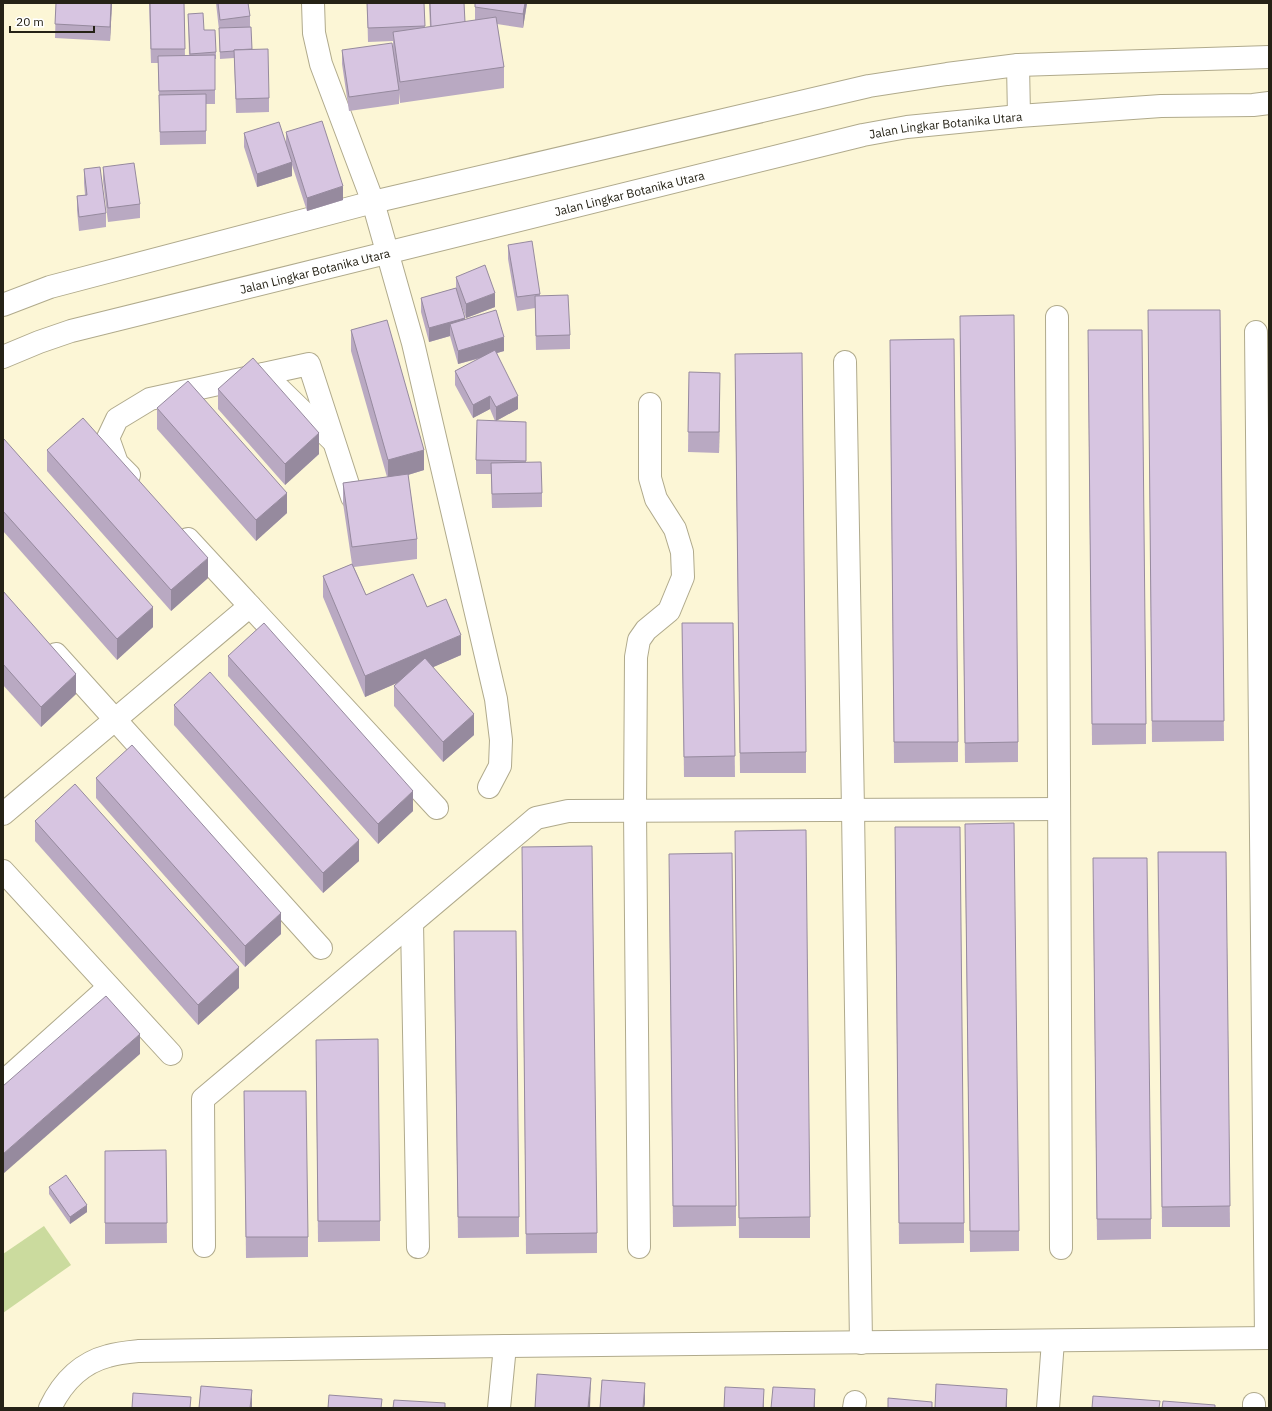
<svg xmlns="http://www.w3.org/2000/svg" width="1272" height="1411" font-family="'IBM Plex Sans',sans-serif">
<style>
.green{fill:#cbdb9e}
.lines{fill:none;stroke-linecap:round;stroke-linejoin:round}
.minor-casing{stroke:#b0aa8c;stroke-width:24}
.tertiary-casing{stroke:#b0aa8c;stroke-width:24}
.minor{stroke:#fff;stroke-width:22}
.tertiary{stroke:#fff;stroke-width:22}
.wall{fill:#b9a9c2}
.shaded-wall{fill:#968a9e}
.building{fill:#d7c5e1;stroke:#968a9e}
.labels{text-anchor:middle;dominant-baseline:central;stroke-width:4;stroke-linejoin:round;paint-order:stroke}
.street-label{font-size:12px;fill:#252216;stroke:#fff}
</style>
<rect width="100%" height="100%" fill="#fcf6d6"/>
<path class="green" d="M44 1226 71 1265 3 1313V1254Z"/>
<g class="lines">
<g class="minor-casing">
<g id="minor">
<path d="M313 3 314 33 321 64 373 202 413 343 496 699 501 740 500 766 489 787"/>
<path d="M1057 317 1061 1248"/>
<path d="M1256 332 1266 1338"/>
<path d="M845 362 853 810 861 1343"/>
<path d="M264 374 332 440"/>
<path d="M129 475 117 463 108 438 117 419 150 399 309 364 352 497"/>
<path d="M188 539 437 808"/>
<path d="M56 654 321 948"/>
<path d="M3 814 250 606"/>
<path d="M3 871 171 1054"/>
<path d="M412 923 418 1247"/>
<path d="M3 1082 109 987"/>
<path d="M204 1246 203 1099 536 818 568 811 1059 809"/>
<path d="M639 1247 635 811 636 657 639 640 646 630 669 611 683 577 682 552 675 529 656 499 650 478V404"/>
<path d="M50 1408C62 1383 81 1363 108 1356 118 1353 129 1352 139 1351L505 1346 1269 1338"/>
<path d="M499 1408 505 1346"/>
<path d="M854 1408 855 1402"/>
<path d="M1048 1408 1053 1341"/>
<path d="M1254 1408V1404"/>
</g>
</g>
<g class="tertiary-casing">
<g id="tertiary">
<path d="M1018 65 1019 116"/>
<path d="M3 305 50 287 373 202 869 86 947 74 1018 65 1269 57"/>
<path id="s1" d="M3 357 39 342 71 331 863 135 907 127 1019 116 1161 106 1253 105 1269 103"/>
</g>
</g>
<use href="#minor" class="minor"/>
<use href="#tertiary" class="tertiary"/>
</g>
<g class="wall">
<path d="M56 3H112L110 41 55 38Z"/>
<path d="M149 3H184L185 56H189L188 14 204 30 216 52V59H215V104H206V144L160 145 158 63H151Z"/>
<path d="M216 3H248L250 16V27L252 49 269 98V112L236 113 234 58 220 59 219 30Z"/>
<path d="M367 3H424L425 28 430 27 429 3H464L465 22 475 20V3H527L523 28 497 24 504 67V88L400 103 399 93V104L349 111 342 64V50H393V41L368 42Z"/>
<path d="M286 132 343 200 307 211 292 165V176L257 187 244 147V133L286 144Z"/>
<path d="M103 167 140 204V218L108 222 103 181Z"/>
<path d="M84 169 106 213V227L79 231 77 210V196L85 195 84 183Z"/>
<path d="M508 245 540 294V296L570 335V349L536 350 535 308 517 311 508 259Z"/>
<path d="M456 277 495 307 466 318 461 304 465 319 504 351 497 353 518 409 496 421 526 422V462L542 493V507L492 508 491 474H476V460L495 421 490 409 473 418 455 385V371L481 358 458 364 450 336 429 342 421 312V298L456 288Z"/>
<path d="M1148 310H1220L1224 741 1152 742Z"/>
<path d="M351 330 424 470 408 475 417 539V559L354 567 366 595 427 607 461 655 433 667 474 735 443 762 394 706V686L397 683 365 697 323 597V576L352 564 343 503V483L387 477 351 351Z"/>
<path d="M960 336 1018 742V762L965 763Z"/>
<path d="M1088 351 1146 724V744L1092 745Z"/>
<path d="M890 360 958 742V762L894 763Z"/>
<path d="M689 372 720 393 719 453 688 452Z"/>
<path d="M735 374 806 752V773H740Z"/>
<path d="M218 389 319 454 285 485 218 409Z"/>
<path d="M157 408 287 513 256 541 157 429Z"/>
<path d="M3 440 153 627 117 660 3 531Z"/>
<path d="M47 450 208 578 171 611 47 471Z"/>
<path d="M3 591 76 694 41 727 3 685Z"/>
<path d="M682 623H733L735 777H684Z"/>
<path d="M228 656 413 811 378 844 228 676Z"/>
<path d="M174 705 359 861 323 893 174 725Z"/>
<path d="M96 778 281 934 245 967 96 798Z"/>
<path d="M35 821 239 988 198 1025 35 841Z"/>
<path d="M965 844 1019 1231V1251L970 1252Z"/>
<path d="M895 848 964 1223V1243L899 1244Z"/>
<path d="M735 851 810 1217V1238H739Z"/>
<path d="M1158 852H1226L1230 1227H1162Z"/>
<path d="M522 867 597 1233V1253L526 1254Z"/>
<path d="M669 874 736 1206V1226L673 1227Z"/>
<path d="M1093 879 1151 1219V1239L1097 1240Z"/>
<path d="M454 952 519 1217V1237L458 1238Z"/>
<path d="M316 1060 380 1221V1241L318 1242Z"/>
<path d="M244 1092 308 1237V1257L246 1258Z"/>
<path d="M166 1150 167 1243 105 1244V1151Z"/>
<path d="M49 1187 87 1212 70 1224 49 1194Z"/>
</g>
<g class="shaded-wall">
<path d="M111 3H112L110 41V27Z"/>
<path d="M525 3H527L523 28V14Z"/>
<path d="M292 162V176L257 187V174Z"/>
<path d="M343 186V200L307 211V198Z"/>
<path d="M495 293V307L466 318V304Z"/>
<path d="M465 318V332L450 324V336L429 342V328Z"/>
<path d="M504 337V351L458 364V351Z"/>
<path d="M720 373V393L719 453V432Z"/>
<path d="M490 396V409L473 418V405Z"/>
<path d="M518 396V409L496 421V407Z"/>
<path d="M319 433V454L285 485V464Z"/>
<path d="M424 450V470L388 481V460Z"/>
<path d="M287 493V513L256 541V520Z"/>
<path d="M208 558V578L171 611V590Z"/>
<path d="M153 607V627L117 660V639Z"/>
<path d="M461 635V655L365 697V676Z"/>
<path d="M76 674V694L41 727V707Z"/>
<path d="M474 714V735L443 762V742Z"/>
<path d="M413 791V811L378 844V824Z"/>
<path d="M359 840V861L323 893V873Z"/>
<path d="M281 913V934L245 967V946Z"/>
<path d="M239 967V988L198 1025V1005Z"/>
<path d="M140 1034V1054L3 1174V1154Z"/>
<path d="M87 1205V1212L70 1224V1217Z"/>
<path d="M591 1378 590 1408H588Z"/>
<path d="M645 1383V1404L644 1408H643Z"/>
<path d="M764 1389V1408H763Z"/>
<path d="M815 1389V1408H814Z"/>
<path d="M1007 1389V1408H1006Z"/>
<path d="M252 1390V1408H250Z"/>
</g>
<g class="building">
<path d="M56 3H111L110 27 55 24Z"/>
<path d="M150 3H184L185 49H151Z"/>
<path d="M218 3H248L250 16 220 20Z"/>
<path d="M367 3H424L425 26 368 28Z"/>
<path d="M430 3H464L465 22 431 27Z"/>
<path d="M475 3H525L523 14 475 7Z"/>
<path d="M203 13 204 30H215L216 52 190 54 188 14Z"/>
<path d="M496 17 504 67 400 82 393 32Z"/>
<path d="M251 27 252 49 234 50V51L220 52 219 28Z"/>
<path d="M392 43 399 90 349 97 342 50Z"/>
<path d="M268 49 269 98 236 99 234 50Z"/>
<path d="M215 55V90L159 91 158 56Z"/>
<path d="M206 94V131L160 132 159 95Z"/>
<path d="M322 121 343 186 307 198 286 132Z"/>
<path d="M279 122 292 162 257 174 244 133Z"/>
<path d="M134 163 140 204 108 208 103 167Z"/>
<path d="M100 167 106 213 79 217 77 196 87 195 84 169Z"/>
<path d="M532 241 540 294 517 297 508 245Z"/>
<path d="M485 265 495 293 466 304 456 277Z"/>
<path d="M456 288 465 318 429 328 421 298Z"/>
<path d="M568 295 570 335 536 336 535 296Z"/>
<path d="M496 310 504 337 458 351 450 324Z"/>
<path d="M1148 310H1220L1224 721H1152Z"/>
<path d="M1014 315 1018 742 965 743 960 316Z"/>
<path d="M387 320 424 450 388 460 351 330Z"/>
<path d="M1088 330H1142L1146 724H1092Z"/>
<path d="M954 339 958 742H894L890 340Z"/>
<path d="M495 350 518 396 496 407 490 396 473 405 455 371Z"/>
<path d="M802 353 806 752 740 753 735 354Z"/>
<path d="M253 358 319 433 285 464 218 389Z"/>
<path d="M689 372 720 373 719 432H688Z"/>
<path d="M188 381 287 493 256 520 157 408Z"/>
<path d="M83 418 208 558 171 590 47 450Z"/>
<path d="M477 420 526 422V461L476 460Z"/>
<path d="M4 439 153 607 117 639 3 511V440Z"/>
<path d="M541 462 542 493 492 494 491 463Z"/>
<path d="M408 474 417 539 352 547 343 483Z"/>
<path d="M352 564 366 595 413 574 427 607 446 599 461 635 365 676 323 576Z"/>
<path d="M3 591 76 674 41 707 3 664Z"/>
<path d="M264 623 413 791 378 824 228 656Z"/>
<path d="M682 623H733L735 756 684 757Z"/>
<path d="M425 658 474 714 443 742 394 686Z"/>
<path d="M210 672 359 840 323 873 174 705Z"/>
<path d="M132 745 281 913 245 946 96 778Z"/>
<path d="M75 784 239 967 198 1005 35 821Z"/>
<path d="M1014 823 1019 1231H970L965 824Z"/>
<path d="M895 827H960L964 1223H899Z"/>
<path d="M806 830 810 1217 739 1218 735 831Z"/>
<path d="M592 846 597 1233 526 1234 522 847Z"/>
<path d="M1158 852H1226L1230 1206 1162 1207Z"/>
<path d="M732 853 736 1206H673L669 854Z"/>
<path d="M1093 858H1147L1151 1219H1097Z"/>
<path d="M454 931H516L519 1217H458Z"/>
<path d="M106 996 140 1034 3 1154V1086Z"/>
<path d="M378 1039 380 1221H318L316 1040Z"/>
<path d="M244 1091H306L308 1237H246Z"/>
<path d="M166 1150 167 1223H105V1151Z"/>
<path d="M66 1175 87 1205 70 1217 49 1187Z"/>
<path d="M537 1374 591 1378 588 1408H535Z"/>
<path d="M602 1380 645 1383 643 1408H600Z"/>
<path d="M936 1384 1007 1389 1006 1408H935Z"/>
<path d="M201 1386 252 1390 250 1408H199Z"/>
<path d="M725 1387 764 1389 763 1408H724Z"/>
<path d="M773 1387 815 1389 814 1408H771Z"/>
<path d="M133 1393 191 1397 190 1408H132Z"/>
<path d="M329 1395 382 1399 381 1408H328Z"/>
<path d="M1093 1396 1160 1401 1159 1408H1092Z"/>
<path d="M888 1398 932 1402V1408H888Z"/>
<path d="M394 1400 445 1403V1408H393Z"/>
<path d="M1163 1401 1215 1405V1408H1162Z"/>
</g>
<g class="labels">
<g class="street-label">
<text stroke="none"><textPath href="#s1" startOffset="972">Jalan Lingkar Botanika Utara</textPath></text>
<text stroke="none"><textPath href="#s1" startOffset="648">Jalan Lingkar Botanika Utara</textPath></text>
<text stroke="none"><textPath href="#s1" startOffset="324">Jalan Lingkar Botanika Utara</textPath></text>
</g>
</g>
<rect width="1272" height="1411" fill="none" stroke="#252216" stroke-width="8"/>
<path d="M10 26v6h84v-6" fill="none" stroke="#252216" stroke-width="2"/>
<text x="16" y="26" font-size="12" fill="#252216" stroke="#ffffff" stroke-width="3" paint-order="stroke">20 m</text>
</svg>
